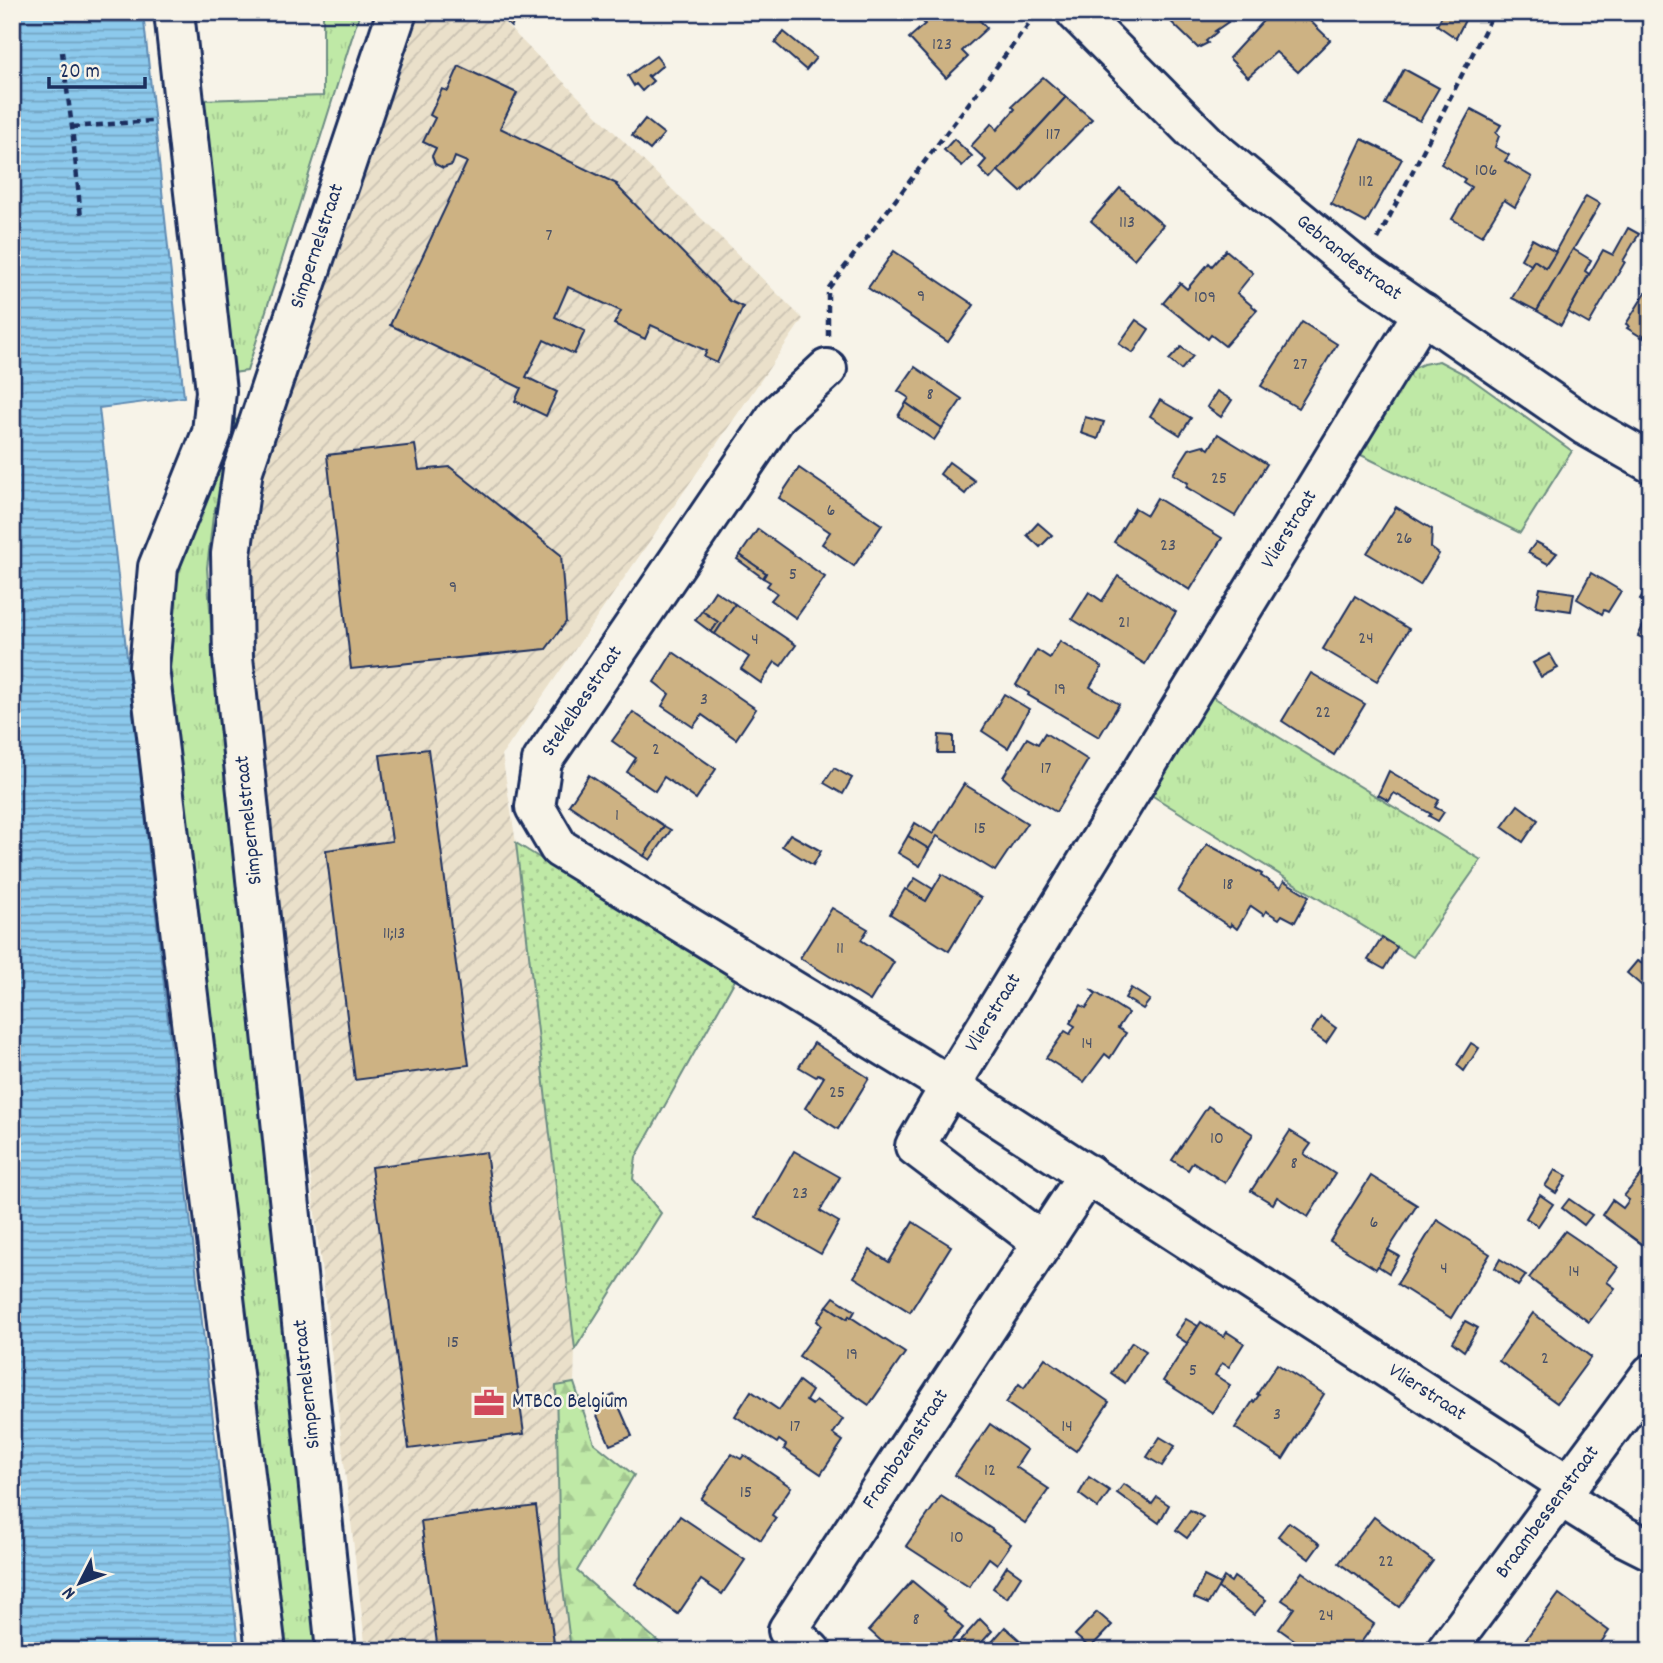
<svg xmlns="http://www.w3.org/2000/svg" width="1663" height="1663" font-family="Dekko,sans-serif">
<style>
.industrial{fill:url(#industrial-furrows)}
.grass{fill:url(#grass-tufts);stroke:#6d8c82;stroke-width:2}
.forest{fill:url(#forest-firs);stroke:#6d8c82;stroke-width:2}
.park{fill:url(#park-dots);stroke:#6d8c82;stroke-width:2}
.water{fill:url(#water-rules);stroke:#5f8bb3;stroke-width:2}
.building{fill:#cdb283;stroke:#1b2f5e;stroke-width:2}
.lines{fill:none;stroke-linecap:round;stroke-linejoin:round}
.minor-casing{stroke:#1b2f5e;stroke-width:44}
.path{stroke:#1b2f5e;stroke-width:4.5;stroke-dasharray:7 5;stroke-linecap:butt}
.minor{stroke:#f7f3e8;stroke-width:38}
.labels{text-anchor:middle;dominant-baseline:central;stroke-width:5;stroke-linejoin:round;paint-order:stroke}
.number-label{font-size:18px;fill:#485067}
.street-label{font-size:21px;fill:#1b2f5e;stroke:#f7f3e8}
.poi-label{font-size:21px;fill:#1b2f5e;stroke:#f7f3e8;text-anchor:start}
</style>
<defs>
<pattern id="industrial-furrows" width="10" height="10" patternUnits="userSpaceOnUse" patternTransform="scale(1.75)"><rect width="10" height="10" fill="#eae0ca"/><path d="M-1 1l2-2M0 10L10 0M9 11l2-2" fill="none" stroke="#c8c0b0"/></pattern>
<pattern id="grass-tufts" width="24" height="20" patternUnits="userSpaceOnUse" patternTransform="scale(1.75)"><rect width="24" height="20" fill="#bfe9a6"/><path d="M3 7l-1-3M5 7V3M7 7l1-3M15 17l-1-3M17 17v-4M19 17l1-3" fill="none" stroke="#a4c891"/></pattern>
<pattern id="forest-firs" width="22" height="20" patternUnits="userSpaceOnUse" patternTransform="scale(1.75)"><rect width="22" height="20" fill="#bfe9a6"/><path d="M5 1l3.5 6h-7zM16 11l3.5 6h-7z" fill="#a4c891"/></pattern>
<pattern id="park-dots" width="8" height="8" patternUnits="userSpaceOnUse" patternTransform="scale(1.75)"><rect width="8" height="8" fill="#bfe9a6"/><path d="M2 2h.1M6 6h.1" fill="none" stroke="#a4c891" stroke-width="1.8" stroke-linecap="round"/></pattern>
<pattern id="water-rules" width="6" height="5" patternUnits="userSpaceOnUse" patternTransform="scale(1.75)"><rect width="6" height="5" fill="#8cc9ec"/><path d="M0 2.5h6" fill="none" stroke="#72a4c2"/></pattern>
</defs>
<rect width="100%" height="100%" fill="#f7f3e8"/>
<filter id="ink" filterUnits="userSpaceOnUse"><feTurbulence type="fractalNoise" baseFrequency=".0143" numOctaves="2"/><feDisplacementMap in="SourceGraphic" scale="14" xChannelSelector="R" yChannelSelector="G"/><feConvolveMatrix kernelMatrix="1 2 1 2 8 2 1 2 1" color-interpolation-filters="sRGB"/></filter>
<g filter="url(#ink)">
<path class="industrial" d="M415 12H493L803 319 502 755 516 843 575 1349 574 1383 556 1386 560 1563 571 1651H366L255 698 247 610 255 517 273 433Z"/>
<g class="grass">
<path d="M323 12H360L247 371 232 373 201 100 323 96Z"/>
<path d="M1439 361 1466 375 1572 451 1520 533 1355 452 1408 371 1423 364Z"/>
<path d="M234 418 239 423 213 516 207 568 217 707 259 1048 326 1651H281L161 648 170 580 222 436Z"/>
<path d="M1208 694 1481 860 1413 957 1148 793Z"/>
</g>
<path class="forest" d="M574 1383 594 1443 634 1475 577 1571 669 1651H571L560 1563 556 1386Z"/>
<path class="park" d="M516 843 735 980 636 1157 633 1179 661 1213 575 1349Z"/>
<path class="water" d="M12 12H143L184 397 99 408 239 1651H12Z"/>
<g class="building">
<path d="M499 12H520L511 27 498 15Z"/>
<path d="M914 12H972L987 28 962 51 968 57 946 78 909 38 925 24Z"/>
<path d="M1161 12H1227L1223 17 1228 22 1215 31 1217 32 1206 41 1208 43 1198 48Z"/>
<path d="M1271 12H1301L1330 40 1298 72 1276 52 1248 77 1229 58Z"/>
<path d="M1444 12 1468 14 1456 38 1437 25Z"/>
<path d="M784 32 816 58 806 70 775 43Z"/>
<path d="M656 56 663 65 650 76 647 75 653 81 642 91 636 84 634 86 628 76Z"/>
<path d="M459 66 517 93 500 128 617 184 616 185 730 301 743 307 717 363 704 357 707 351 651 325 645 339 614 324 621 311 568 287 555 317 585 331 574 354 544 340 526 377 557 392 546 416 515 401 521 388 390 325 467 162 455 157 452 165 443 168 435 164 432 156 436 148 423 142 435 118 430 115 442 89 448 91Z"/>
<path d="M1404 69 1439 88 1420 121 1385 104Z"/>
<path d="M1043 77 1066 97 990 179 979 168 986 160 971 146 992 123 997 130 1015 109 1012 106Z"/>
<path d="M1066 97 1092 119 1021 192 998 171Z"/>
<path d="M1471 109 1501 125 1496 133 1499 136 1495 147 1509 155 1505 161 1532 177 1515 207 1504 200 1482 236 1452 219 1471 187 1463 182 1465 179 1441 164Z"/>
<path d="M645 119 664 134 650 150 632 135Z"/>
<path d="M954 139 972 156 962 166 944 150Z"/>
<path d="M1362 139 1402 159 1366 223 1331 204Z"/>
<path d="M1120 188 1163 225 1134 259 1091 221Z"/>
<path d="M1586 196 1600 204 1537 311 1512 298 1534 260 1546 268Z"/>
<path d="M1628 228 1639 234 1623 261 1625 262 1589 324 1568 312 1603 250 1613 255Z"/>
<path d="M1532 239 1556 252 1546 268 1534 260 1531 265 1521 259Z"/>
<path d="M1573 249 1591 260 1585 271 1589 274 1561 325 1537 311Z"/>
<path d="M1226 250 1253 273 1237 293 1257 310 1225 346 1211 335 1208 339 1163 303 1180 283 1187 289 1209 263 1212 266Z"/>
<path d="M894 251 974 305 948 342 868 288Z"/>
<path d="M1651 284V339L1644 335 1643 338 1627 328 1629 326 1626 324Z"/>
<path d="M1136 320 1149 329 1133 353 1119 344Z"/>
<path d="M1302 322 1337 344 1298 408 1261 386Z"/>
<path d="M1181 347 1193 356 1181 370 1169 360Z"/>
<path d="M915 367 962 399 942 428 906 403 909 398 898 391Z"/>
<path d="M1217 391 1232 400 1221 417 1207 407Z"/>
<path d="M1160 400 1191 418 1180 435 1150 416Z"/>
<path d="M906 403 942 428 934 440 898 416Z"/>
<path d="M1085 417 1104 422 1098 439 1081 433Z"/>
<path d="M1218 434 1267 464 1235 516 1186 487 1188 483 1173 474 1189 449 1203 445 1209 449Z"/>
<path d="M415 445 419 470 450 467 561 555 566 622 546 649 351 669 327 455Z"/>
<path d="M949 462 975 481 965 494 940 474Z"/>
<path d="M799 468 882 525 854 566 822 544 830 532 779 498Z"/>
<path d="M1157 498 1222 538 1190 590 1114 542 1135 508 1147 515Z"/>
<path d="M1396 507 1432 529 1431 548 1439 554 1420 585 1367 553Z"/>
<path d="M1038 523 1052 535 1040 547 1027 535Z"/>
<path d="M758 529 825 577 796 618 771 600 777 593 767 586 770 582 763 578 766 573 740 555Z"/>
<path d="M1536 542 1557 553 1548 564 1528 553Z"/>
<path d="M740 555 766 573 763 578 737 559Z"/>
<path d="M1591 573 1621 591 1608 612 1604 610 1602 614 1577 599Z"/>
<path d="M1118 576 1176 612 1145 664 1072 619 1089 592 1102 601Z"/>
<path d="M1651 582V606L1640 600Z"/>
<path d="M1540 588 1574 593 1571 611 1536 606Z"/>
<path d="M715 591 735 604 715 634 711 632 718 622 702 611Z"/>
<path d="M1355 596 1409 629 1377 681 1323 649Z"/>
<path d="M735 604 796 645 781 666 775 662 761 683 741 669 749 657 715 634Z"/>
<path d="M1651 610V642L1638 636Z"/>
<path d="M702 611 718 622 711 632 695 620Z"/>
<path d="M1060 641 1102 667 1090 687 1119 704 1099 737 1028 695 1029 693 1016 685 1037 650 1050 658Z"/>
<path d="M673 652 756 709 736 739 702 715 693 727 662 706 669 694 654 682Z"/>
<path d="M1550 654 1558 668 1541 677 1533 663Z"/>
<path d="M1311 673 1365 704 1334 755 1282 721Z"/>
<path d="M1004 694 1029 709 1008 748 982 731Z"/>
<path d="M633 712 716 769 696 799 664 777 655 791 627 772 636 758 612 741Z"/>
<path d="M1045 733 1088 760 1056 812 1013 786 1003 777 1027 738 1038 744Z"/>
<path d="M939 735 953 736V753H938Z"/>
<path d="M428 749 469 1065 355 1080 326 850 392 841 380 755Z"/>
<path d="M834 768 852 778 843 794 824 783Z"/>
<path d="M1389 771 1439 800 1435 807 1444 812 1438 821 1429 816 1431 814 1394 793 1389 801 1378 795Z"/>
<path d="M589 775 664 826 644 856 569 805Z"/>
<path d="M964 784 1027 823 995 871 937 836 929 849 908 836 915 823 933 834Z"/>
<path d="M1518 805 1538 820 1523 842 1502 827Z"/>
<path d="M664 826 671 830 650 860 644 856Z"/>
<path d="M790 834 821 851 813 865 782 846Z"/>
<path d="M908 836 929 849 920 866 898 853Z"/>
<path d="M1207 844 1262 874 1261 876 1280 888 1284 881 1309 896 1295 922 1282 915 1279 919 1266 911 1264 915 1251 906 1237 929 1231 924 1230 927 1178 892Z"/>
<path d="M942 874 981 898 949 951 890 914 905 889 926 901Z"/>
<path d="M915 878 933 889 926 901 907 890Z"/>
<path d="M832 908 868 929 861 940 894 962 870 1001 800 958Z"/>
<path d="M1382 938 1397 947 1384 969 1368 960Z"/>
<path d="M1637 961 1651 968 1649 992 1627 973Z"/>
<path d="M1131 988 1150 1000 1143 1009 1125 998Z"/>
<path d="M1090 989 1128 1013 1118 1028 1126 1033 1110 1058 1105 1054 1084 1082 1046 1058 1065 1031 1070 1034 1075 1026 1070 1023 1081 1005 1086 1008 1096 994Z"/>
<path d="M1321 1017 1336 1028 1326 1043 1311 1032Z"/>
<path d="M814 1043 869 1078 838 1129 805 1108 824 1077 818 1074 816 1077 799 1067Z"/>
<path d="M1471 1043 1479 1048 1464 1071 1457 1065Z"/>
<path d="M1208 1106 1253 1134 1225 1183 1193 1162 1188 1170 1172 1160Z"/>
<path d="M1290 1131 1311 1144 1304 1154 1335 1174 1308 1217 1277 1197 1273 1204 1251 1191Z"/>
<path d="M794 1151 840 1177 820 1211 839 1222 821 1254 756 1217Z"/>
<path d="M486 1152 524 1434 409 1449 371 1167Z"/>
<path d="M1649 1165 1651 1166V1251L1602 1215 1612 1200 1623 1208 1629 1200 1624 1196Z"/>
<path d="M1555 1170 1567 1176 1556 1193 1545 1186Z"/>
<path d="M1371 1176 1417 1205 1376 1269 1330 1241Z"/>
<path d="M1540 1195 1553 1204 1538 1226 1526 1218Z"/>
<path d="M1569 1199 1592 1215 1584 1225 1562 1208Z"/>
<path d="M1437 1220 1490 1254 1451 1318 1397 1284Z"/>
<path d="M913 1222 951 1246 910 1312 854 1277 870 1250 889 1262Z"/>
<path d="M1565 1231 1618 1267 1607 1282 1615 1288 1589 1322 1529 1278Z"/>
<path d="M1388 1250 1399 1256 1389 1273 1378 1266Z"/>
<path d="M1500 1259 1526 1275 1518 1286 1495 1268Z"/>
<path d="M834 1297 855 1311 851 1318 849 1316 847 1319 827 1306Z"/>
<path d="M827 1306 847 1319 849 1316 905 1353 869 1405 799 1356 821 1325 817 1321Z"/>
<path d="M1533 1313 1591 1357 1557 1403 1499 1361Z"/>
<path d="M1186 1319 1198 1326 1187 1343 1175 1335Z"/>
<path d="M1465 1321 1478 1328 1464 1351 1452 1342Z"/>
<path d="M1201 1322 1224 1337 1227 1332 1244 1343 1229 1367 1222 1363 1215 1375 1230 1385 1213 1413 1163 1381Z"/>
<path d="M1132 1342 1146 1351 1125 1383 1111 1373Z"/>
<path d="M1045 1358 1109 1402 1076 1451 1006 1403 1019 1384 1024 1388Z"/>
<path d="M1277 1364 1324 1394 1283 1459 1235 1428 1253 1401 1254 1402 1259 1395 1257 1394Z"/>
<path d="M799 1381 812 1391 806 1401 812 1405 816 1401 843 1419 833 1434 843 1441 821 1474 784 1449 786 1445 779 1440 777 1443 735 1416 751 1391 779 1410Z"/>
<path d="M614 1395 632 1436 610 1445 592 1404Z"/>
<path d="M990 1424 1027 1450 1016 1467 1049 1489 1025 1523 955 1475Z"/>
<path d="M1160 1437 1175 1446 1162 1466 1147 1457Z"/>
<path d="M732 1454 741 1459 744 1455 791 1487 772 1515 776 1518 761 1540 701 1499Z"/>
<path d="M1089 1477 1110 1491 1098 1508 1079 1494Z"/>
<path d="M1124 1484 1152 1504 1157 1497 1169 1505 1159 1523 1117 1493Z"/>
<path d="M941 1496 993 1530 992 1531 1011 1544 997 1564 989 1558 969 1587 906 1546Z"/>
<path d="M536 1506 555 1651H438L421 1521Z"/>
<path d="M1190 1510 1203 1517 1187 1538 1176 1530Z"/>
<path d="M680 1516 745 1560 722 1594 701 1580 678 1614 635 1584Z"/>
<path d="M1374 1517 1433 1561 1399 1607 1339 1563Z"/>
<path d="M1289 1522 1320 1544 1309 1559 1278 1536Z"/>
<path d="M1007 1566 1021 1576 1007 1598 993 1588Z"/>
<path d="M1302 1572 1374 1624 1355 1651H1310L1279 1629 1294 1608 1282 1600Z"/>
<path d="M1204 1576 1220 1584 1208 1604 1194 1598Z"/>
<path d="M1224 1577 1231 1582 1234 1577 1266 1600 1254 1615 1218 1588Z"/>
<path d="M912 1581 946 1609 944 1611 963 1628 949 1644 951 1645 946 1651H892L869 1630Z"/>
<path d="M1559 1594 1609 1631 1595 1651H1538L1525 1640Z"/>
<path d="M1097 1612 1112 1625 1090 1648 1075 1635Z"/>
<path d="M980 1619 992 1631 974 1651H954L953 1649Z"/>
<path d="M1005 1627 1032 1651H984Z"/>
</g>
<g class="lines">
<g class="minor-casing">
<g id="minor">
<path d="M174 12 216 391 212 433 158 567 149 668 266 1651"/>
<path id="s1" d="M1076 12 1211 148 1361 271 1586 426 1651 463"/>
<path id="s2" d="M827 369 778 414 542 761 535 807 559 848 950 1086 1570 1486"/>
<path id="s3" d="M1043 1243 915 1146 950 1086 1423 313"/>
<path d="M1561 1497 1623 1536 1651 1550"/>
<path id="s4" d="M336 1651 233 657 231 554 243 470 397 12"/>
<path id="s5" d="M811 1651 788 1630 1088 1174"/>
<path id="s6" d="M1446 1651 1651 1374"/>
</g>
</g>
<g class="path">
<path d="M62 52 72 127 81 218"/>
<path d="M72 127 151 121"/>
<path d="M1378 239 1494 12"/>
<path d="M828 336V289L1038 12"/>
</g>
<use href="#minor" class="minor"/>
</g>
</g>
<defs>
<g id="office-bare" transform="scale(2.415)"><path d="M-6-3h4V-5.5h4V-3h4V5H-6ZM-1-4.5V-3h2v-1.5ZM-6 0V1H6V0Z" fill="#d1495b" stroke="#f7f3e8" stroke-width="2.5" paint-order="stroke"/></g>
</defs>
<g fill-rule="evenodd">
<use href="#office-bare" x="489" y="1403"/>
</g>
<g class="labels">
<g class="number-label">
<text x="942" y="45">123</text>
<text x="1053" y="135">117</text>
<text x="1486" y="171">106</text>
<text x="1366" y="182">112</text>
<text x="1127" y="223">113</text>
<text x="549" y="236">7</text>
<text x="921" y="297">9</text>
<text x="1205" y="298">109</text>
<text x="1300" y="365">27</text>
<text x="930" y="395">8</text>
<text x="1219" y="479">25</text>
<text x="831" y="511">6</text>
<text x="1404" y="539">26</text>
<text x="1168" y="546">23</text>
<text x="793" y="575">5</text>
<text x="453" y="588">9</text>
<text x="1124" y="623">21</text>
<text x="1366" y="639">24</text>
<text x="755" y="640">4</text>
<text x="1060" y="690">19</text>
<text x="704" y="700">3</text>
<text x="1323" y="713">22</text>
<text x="656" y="750">2</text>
<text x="1046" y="769">17</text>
<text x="617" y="816">1</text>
<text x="980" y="829">15</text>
<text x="1228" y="885">18</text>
<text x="394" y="934">11;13</text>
<text x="840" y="949">11</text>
<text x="1087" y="1044">14</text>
<text x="837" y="1093">25</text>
<text x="1217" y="1139">10</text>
<text x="1294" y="1164">8</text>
<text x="800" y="1194">23</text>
<text x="1374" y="1223">6</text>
<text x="1444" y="1269">4</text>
<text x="1574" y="1272">14</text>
<text x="453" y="1343">15</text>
<text x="852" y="1355">19</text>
<text x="1545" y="1359">2</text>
<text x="1193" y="1371">5</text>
<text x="1277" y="1415">3</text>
<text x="795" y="1427">17</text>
<text x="1067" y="1427">14</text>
<text x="990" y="1471">12</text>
<text x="746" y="1493">15</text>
<text x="957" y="1538">10</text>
<text x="1386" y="1562">22</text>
<text x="1326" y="1616">24</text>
<text x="916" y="1620">8</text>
</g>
<g class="street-label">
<text stroke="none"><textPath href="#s4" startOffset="1423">Simpernelstraat</textPath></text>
<text stroke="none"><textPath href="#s1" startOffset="368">Gebrandestraat</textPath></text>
<text stroke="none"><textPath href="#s3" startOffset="882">Vlierstraat</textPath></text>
<text transform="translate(583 702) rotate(-56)">Stekelbesstraat</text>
<text transform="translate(250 820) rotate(-96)">Simpernelstraat</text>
<text stroke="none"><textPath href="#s3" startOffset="315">Vlierstraat</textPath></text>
<text transform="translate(308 1384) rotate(-96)">Simpernelstraat</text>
<text stroke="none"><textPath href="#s2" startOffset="1605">Vlierstraat</textPath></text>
<text stroke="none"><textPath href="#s5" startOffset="247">Frambozenstraat</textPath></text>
<text stroke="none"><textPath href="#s6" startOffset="172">Braambessenstraat</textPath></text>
</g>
<g class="poi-label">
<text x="512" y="1403">MTBCo Belgium</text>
</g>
</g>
<rect width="1663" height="1663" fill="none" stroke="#f7f3e8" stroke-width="42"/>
<rect x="21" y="21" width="1621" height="1621" fill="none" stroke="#1b2f5e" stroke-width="2.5" filter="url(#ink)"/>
<g transform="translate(80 1583) rotate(228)" stroke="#f7f3e8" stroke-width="5" paint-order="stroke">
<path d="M0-5L12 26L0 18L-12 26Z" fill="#1b2f5e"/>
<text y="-10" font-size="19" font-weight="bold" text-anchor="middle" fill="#1b2f5e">N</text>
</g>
<path d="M49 77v10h96v-10" fill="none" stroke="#1b2f5e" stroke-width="3.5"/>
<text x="60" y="77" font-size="21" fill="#1b2f5e" stroke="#f7f3e8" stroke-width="5" paint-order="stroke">20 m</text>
</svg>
